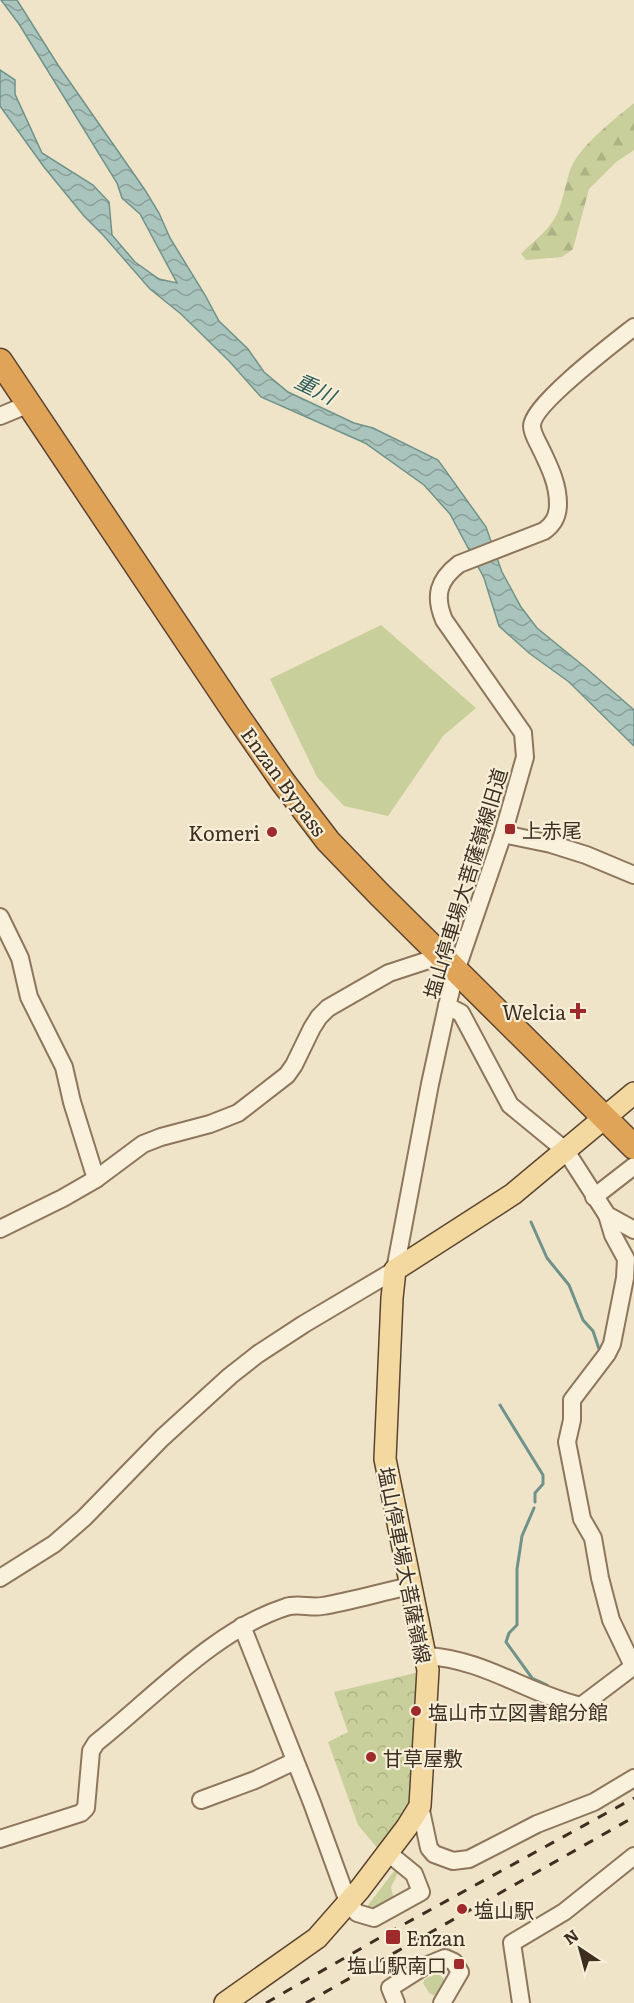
<svg xmlns="http://www.w3.org/2000/svg" width="634" height="2003" font-family="Literata,'Noto Sans JP',serif">
<style>
.green{fill:#c9cf9b}
.forest{fill:url(#forest-firs)}
.park{fill:url(#park-crowns)}
.water{fill:url(#water-waves);stroke:#6f938a;stroke-width:1.5}
.lines{fill:none;stroke-linecap:round;stroke-linejoin:round}
.stream{stroke:#6f938a;stroke-width:3}
.minor-casing{stroke:#8d765c;stroke-width:20}
.major-casing{stroke:#5b4430;stroke-width:24}
.highway-casing{stroke:#5b4430;stroke-width:27}
.minor{stroke:#faf1dc;stroke-width:16}
.major{stroke:#f3d9a0;stroke-width:21}
.highway{stroke:#e0a458;stroke-width:24}
.rail{stroke:#3d2e20;stroke-width:3;stroke-dasharray:10 10;stroke-linecap:butt}
.poi-dot{fill:#9e2a2b;stroke:#f7eed8;stroke-width:2}
.labels{text-anchor:middle;dominant-baseline:central;stroke-width:4.5;stroke-linejoin:round;paint-order:stroke}
.street-label{font-size:20px;fill:#3d2e20;stroke:#f7eed8}
.poi-label{font-size:20px;fill:#3d2e20;stroke:#f7eed8;text-anchor:start}
.water-label{font-size:21px;font-style:italic;fill:#2f5d5a;stroke:#f7eed8}
</style>
<defs>
<pattern id="forest-firs" width="22" height="20" patternUnits="userSpaceOnUse" patternTransform="scale(1.5)"><rect width="22" height="20" fill="#c9cf9b"/><path d="M5 1l3.5 6h-7zM16 11l3.5 6h-7z" fill="#aeb285"/></pattern>
<pattern id="park-crowns" width="20" height="18" patternUnits="userSpaceOnUse" patternTransform="scale(1.5)"><rect width="20" height="18" fill="#c9cf9b"/><path d="M2 6a3 3 0 1 1 6 0M12 15a3 3 0 1 1 6 0" fill="none" stroke="#aeb285"/></pattern>
<pattern id="water-waves" width="16" height="10" patternUnits="userSpaceOnUse" patternTransform="scale(1.5)"><rect width="16" height="10" fill="#a9c4bc"/><path d="M0 5q4-4 8 0t8 0" fill="none" stroke="#8ba098"/></pattern>
</defs>
<rect width="100%" height="100%" fill="#f0e4c8"/>
<g class="green">
<path d="M381 625 476 708 443 736 388 816 344 806 317 777 270 679Z"/>
<path d="M395 1870 398 1873 391 1887 394 1900 372 1913 365 1909Z"/>
<path d="M437 1973 444 1979 442 1990 437 1997 429 1993 423 1983 425 1979Z"/>
</g>
<path class="forest" d="M634 103V150L615 163 589 189 573 249 562 257 526 260 521 254C535 239 552 229 559 209 566 192 566 172 577 157 592 136 615 119 634 103Z"/>
<path class="park" d="M428 1670 421 1796 384 1856 358 1825 328 1742 348 1732 334 1692Z"/>
<path class="water" d="M1 0H17L58 65 145 190 159 213 170 238 205 295 219 321 248 349 264 372 288 392 354 423 373 428 438 460 486 527 502 572 521 607 537 628 586 668 634 710V746L569 682 529 653 499 626 484 578 450 514 424 485 365 443 261 397 230 362 181 314 150 289 103 235 84 216 44 167 0 106V70L15 80V94L42 153 93 185 109 202 112 235 135 262 159 279 177 283 140 214 122 198 117 183 19 24Z"/>
<g class="lines">
<g class="stream">
<path d="M531 1222 547 1258 569 1285 583 1320 593 1331 599 1349"/>
<path d="M500 1405 543 1475V1484L535 1493V1502"/>
<path d="M534 1508 522 1536 517 1569V1625L509 1633 506 1642 532 1678 547 1685"/>
</g>
<g class="minor-casing">
<g id="minor">
<path d="M0 416 29 404"/>
<path d="M503 834 551 844 586 855 634 875"/>
<path d="M0 917 20 958 29 997 64 1067 72 1102 96 1179"/>
<path d="M447 1006 461 1013 510 1105 566 1151 607 1215 634 1230"/>
<path d="M594 1197 634 1166"/>
<path d="M607 1215 613 1235 626 1259 625 1278 612 1344 607 1354 572 1400V1420L567 1442 582 1519 593 1538 600 1578 611 1620 633 1666"/>
<path d="M0 1229 63 1198 96 1179 143 1144 161 1137 210 1124 238 1113 287 1075 294 1065 312 1028 319 1017 328 1008 389 973 441 956"/>
<path d="M0 1578 54 1544 84 1518 162 1438 230 1376 258 1354 304 1324 395 1270 430 1084 447 1006 456 971 503 834 525 757 523 733 444 620C434 596 438 580 459 564L544 531C554 524 558 516 558 504 558 483 549 466 540 447 537 441 532 433 532 426 532 405 615 342 634 327"/>
<path d="M242 1626 312 1803 348 1902 357 1913 374 1918 421 1892 414 1874 387 1852"/>
<path d="M426 1656C484 1659 526 1693 581 1706L634 1666"/>
<path d="M201 1800 255 1780 295 1761"/>
<path d="M420 1806 429 1848 434 1854 453 1861 469 1859 537 1824 594 1802 634 1778"/>
<path d="M0 1839 81 1813 86 1808 91 1751 96 1743C154 1697 215 1630 286 1607 297 1603 310 1608 322 1606 352 1601 381 1592 411 1586"/>
<path d="M396 2003 390 1988 423 1967 445 1958 454 1962 460 1972 442 2003"/>
<path d="M521 2003 512 1943 564 1912 634 1856"/>
</g>
</g>
<g class="major-casing">
<path id="major" d="M225 2003 317 1938 360 1889 407 1827 420 1806 428 1670 385 1459 392 1298 395 1270 513 1194 634 1093"/>
</g>
<g class="highway-casing">
<path id="highway" d="M0 361 236 714 283 782 328 841 379 894 634 1147"/>
</g>
<use href="#minor" class="minor"/>
<use href="#major" class="major"/>
<use href="#highway" class="highway"/>
<g class="rail">
<path d="M266 2003 388 1933 634 1798"/>
<path d="M306 2003 634 1817"/>
</g>
</g>
<g class="poi-dot">
<rect x="504" y="823" width="12" height="12" rx="3"/>
<circle cx="272" cy="832" r="6"/>
<path d="M575 1002h6v6h6v6h-6v6h-6v-6h-6v-6h6z"/>
<circle cx="416" cy="1711" r="6"/>
<circle cx="371" cy="1757" r="6"/>
<circle cx="462" cy="1909" r="6"/>
<rect x="385" y="1929" width="16" height="16" rx="3"/>
<rect x="453" y="1958" width="12" height="12" rx="3"/>
</g>
<g class="labels">
<g class="street-label">
<text transform="translate(285 781) rotate(54)">Enzan Bypass</text>
<text transform="translate(464 883) rotate(-73)">塩山停車場大菩薩嶺線旧道</text>
<text transform="translate(406 1565) rotate(79)">塩山停車場大菩薩嶺線</text>
</g>
<g class="poi-label">
<text x="522" y="829">上赤尾</text>
<text x="260" y="832" text-anchor="end">Komeri</text>
<text x="566" y="1011" text-anchor="end">Welcia</text>
<text x="428" y="1711">塩山市立図書館分館</text>
<text x="383" y="1757">甘草屋敷</text>
<text x="474" y="1909">塩山駅</text>
<text x="406" y="1937">Enzan</text>
<text x="447" y="1964" text-anchor="end">塩山駅南口</text>
</g>
<g class="water-label">
<text transform="translate(316 387) rotate(26)">重川</text>
</g>
</g>
<g transform="translate(580 1949) rotate(324)" stroke="#f7eed8" stroke-width="4.5" paint-order="stroke">
<path d="M0-4.5L10 22L0 15L-10 22Z" fill="#3d2e20"/>
<text y="-9" font-size="16" font-weight="bold" text-anchor="middle" fill="#3d2e20">N</text>
</g>
</svg>
